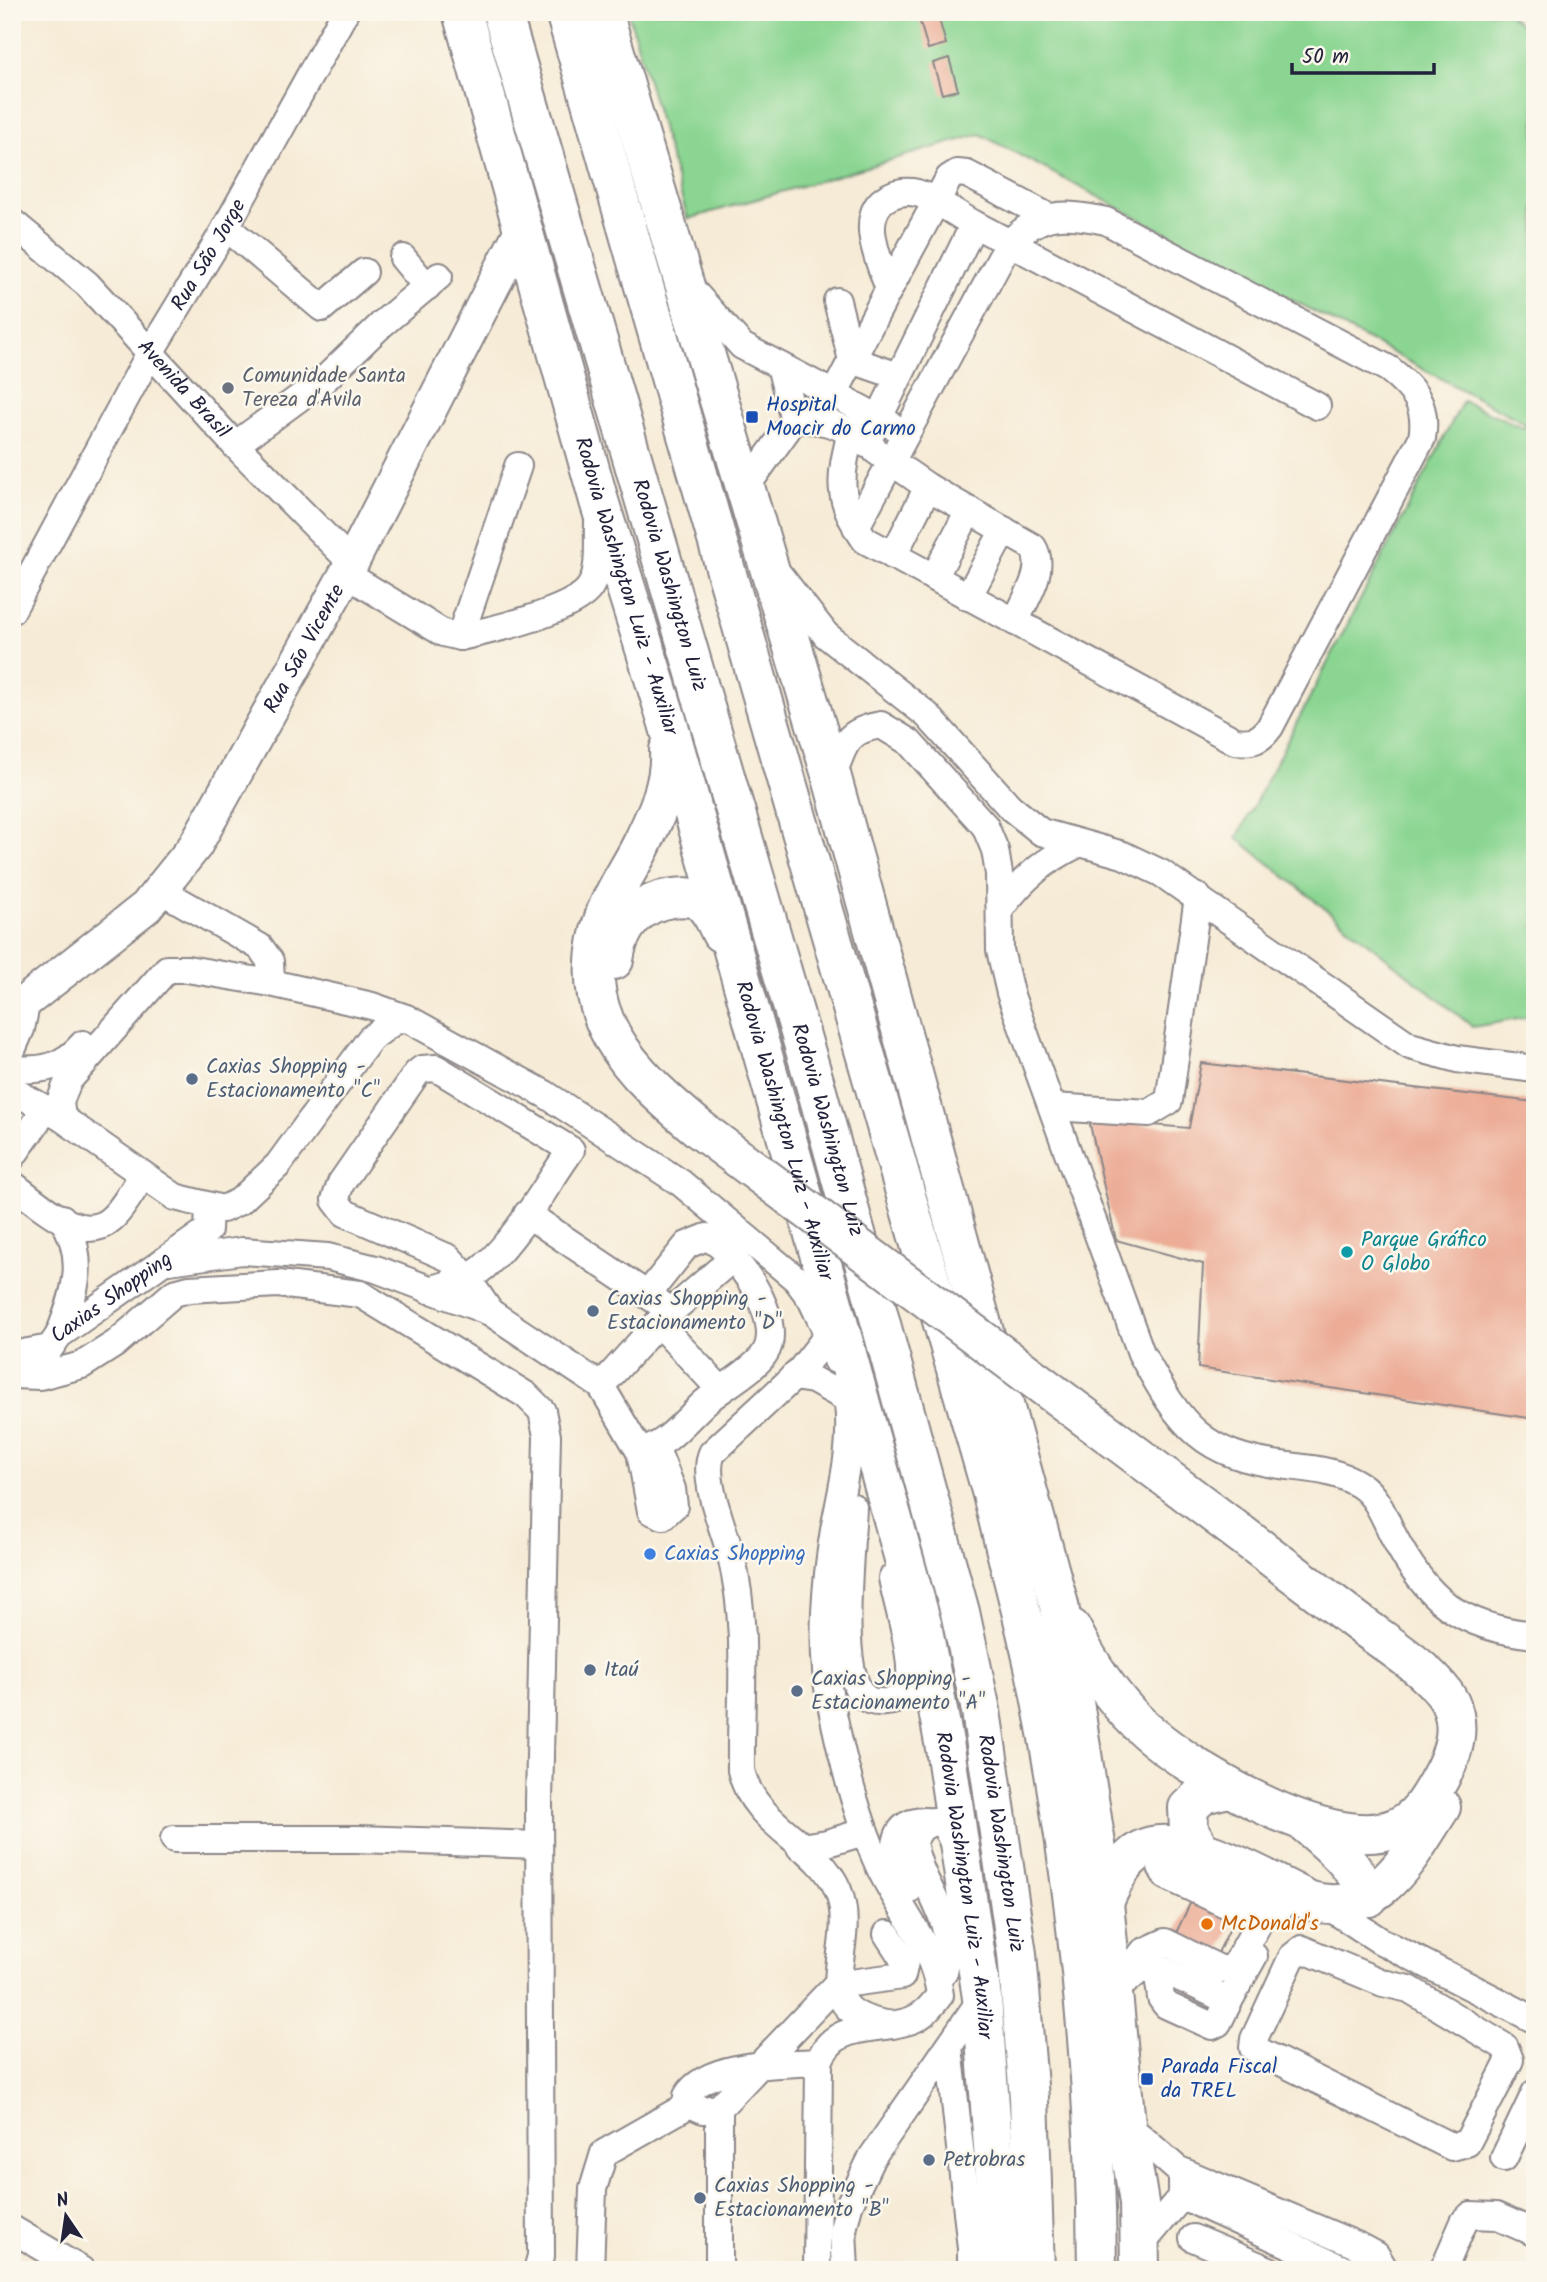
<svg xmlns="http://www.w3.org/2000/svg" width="1547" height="2282" font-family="Kalam,sans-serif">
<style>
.green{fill:#8ad591;stroke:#567c66;stroke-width:2}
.building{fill:#ecac95}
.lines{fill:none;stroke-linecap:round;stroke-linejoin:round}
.minor-casing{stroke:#8c8688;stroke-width:30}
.major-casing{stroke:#8c8688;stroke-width:37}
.highway-casing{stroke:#8c8688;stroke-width:42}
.minor{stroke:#fff;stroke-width:26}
.major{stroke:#fff;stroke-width:33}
.highway{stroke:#fff;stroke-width:38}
.highway-bridge-casing{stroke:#8c8688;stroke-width:42;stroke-linecap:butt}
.highway-bridge{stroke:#fff;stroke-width:38}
.worship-dot{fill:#6b7280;stroke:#fbf7ec;stroke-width:2.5}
.transit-dot{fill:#1a4fb4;stroke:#fbf7ec;stroke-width:2.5}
.service-dot{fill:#5c6f8a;stroke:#fbf7ec;stroke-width:2.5}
.culture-dot{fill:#0f9aa8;stroke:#fbf7ec;stroke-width:2.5}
.shop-dot{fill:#3f7fe0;stroke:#fbf7ec;stroke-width:2.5}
.food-dot{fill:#e8710a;stroke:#fbf7ec;stroke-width:2.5}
.labels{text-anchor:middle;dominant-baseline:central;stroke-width:5;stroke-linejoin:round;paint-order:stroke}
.street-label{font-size:21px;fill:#22223b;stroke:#fbf7ec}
.worship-label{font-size:21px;fill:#5b616d;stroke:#fbf7ec;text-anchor:start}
.transit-label{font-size:21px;fill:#164399;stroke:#fbf7ec;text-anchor:start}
.service-label{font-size:21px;fill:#4e5e75;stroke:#fbf7ec;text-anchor:start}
.culture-label{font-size:21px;fill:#0d838f;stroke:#fbf7ec;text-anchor:start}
.shop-label{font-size:21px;fill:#366cbe;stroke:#fbf7ec;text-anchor:start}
.food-label{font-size:21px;fill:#c56008;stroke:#fbf7ec;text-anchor:start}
</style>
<rect width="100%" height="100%" fill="#fbf7ec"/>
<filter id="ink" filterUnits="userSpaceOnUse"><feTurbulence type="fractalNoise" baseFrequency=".0143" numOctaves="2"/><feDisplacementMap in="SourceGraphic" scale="14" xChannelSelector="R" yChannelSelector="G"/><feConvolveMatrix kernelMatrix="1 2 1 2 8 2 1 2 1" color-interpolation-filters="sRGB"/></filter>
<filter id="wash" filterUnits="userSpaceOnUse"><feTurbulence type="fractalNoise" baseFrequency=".00686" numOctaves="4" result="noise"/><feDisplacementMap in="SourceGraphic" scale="28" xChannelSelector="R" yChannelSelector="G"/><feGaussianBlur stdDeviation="1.57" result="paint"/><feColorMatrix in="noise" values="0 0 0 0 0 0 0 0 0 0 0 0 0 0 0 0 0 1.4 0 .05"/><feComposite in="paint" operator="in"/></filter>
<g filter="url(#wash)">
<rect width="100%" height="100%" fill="#f6ebd6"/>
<g class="green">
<path d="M628 12H1506L1535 36V407L1526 424 980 134 688 219Z"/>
<path d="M1463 401 1524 428 1535 415V1016L1473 1027 1237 838Z"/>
</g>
<g id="blocks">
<g class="building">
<path d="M917 12H937L946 44 928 49Z"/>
<path d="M949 58 958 90 942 94 933 63Z"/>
<path d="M1201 1063 1535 1102V1419L1198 1368 1203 1264 1116 1240 1089 1120 1189 1128Z"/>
<path d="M1196 1891 1238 1912 1217 1955 1175 1935Z"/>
</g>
</g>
</g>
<g filter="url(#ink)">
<use href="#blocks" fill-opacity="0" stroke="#8c8688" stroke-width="2"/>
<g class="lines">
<g class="minor-casing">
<g id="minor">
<path id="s1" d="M12 222 87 284 235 445 351 562"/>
<path d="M974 224 1317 406"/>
<path d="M226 227 322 308 364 272"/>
<path d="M403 258 427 287"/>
<path d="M889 289 949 178 957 173 967 174 1047 216"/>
<path d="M692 290 742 346 834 394 889 289C880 263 855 213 890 196 898 192 908 191 917 193 937 199 956 214 974 224L866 444C844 425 822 418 794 420L746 487"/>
<path d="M837 301 852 360 898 376"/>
<path d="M780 366 794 420"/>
<path d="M834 394 891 425"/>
<path d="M851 431C840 478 835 498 865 540L1235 741C1252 743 1260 741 1270 727L1422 438C1428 405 1414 389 1389 369L1106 221C1063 212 1042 211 1009 243L856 527"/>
<path d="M235 445 325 379 382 324 439 276"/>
<path d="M876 451 928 487 1033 547C1047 570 1025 599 1015 622"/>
<path d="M893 556 928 487"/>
<path d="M346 574 443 633 460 637C488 631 575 611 590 587 601 570 597 542 598 523"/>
<path d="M780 576 826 635 927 715 1010 807 1041 832 1123 855 1161 873 1410 1046 1457 1059 1535 1069"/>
<path d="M934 578 969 510"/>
<path d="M968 597 1004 530"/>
<path id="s2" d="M12 610 151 351 221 236 345 12"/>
<path d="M460 637 518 466"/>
<path d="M832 778C844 746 844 731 881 725L909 742 985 826 995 850 999 874 1000 950 1010 993 1141 1353C1181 1426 1201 1456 1288 1466 1313 1469 1339 1471 1360 1485 1376 1495 1384 1516 1392 1533 1425 1599 1460 1628 1535 1635"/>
<path d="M162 891 260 947 270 961 271 983"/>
<path d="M1001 908C1023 878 1045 860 1078 844"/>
<path d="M12 1050 21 1029 27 1000"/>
<path d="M12 1069C43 1071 62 1068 83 1044"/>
<path d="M12 1090 62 1118 175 1197 223 1209 240 1201 278 1165 370 1039 393 1022 406 1018"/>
<path d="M1053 1107 1149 1113 1169 1101 1198 897"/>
<path d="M62 1118 60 1102 68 1081 167 969H187L271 983 372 1006 406 1018 545 1094 681 1183 796 1279 811 1299 828 1335"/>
<path d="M12 1157 46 1109"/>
<path d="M12 1184C36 1201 81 1247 111 1219 124 1208 133 1189 143 1175"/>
<path d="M527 1214 661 1304"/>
<path d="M169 1261 242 1251 328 1257 376 1269 490 1312 601 1386 640 1452 651 1511 663 1516 674 1506 672 1489 656 1449"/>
<path d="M429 1290C448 1284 469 1280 484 1267 519 1236 544 1188 571 1150L436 1068 422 1069 417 1073 341 1183 335 1200 345 1213 449 1258 467 1278 490 1312"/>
<path d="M658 1323 720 1389"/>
<path d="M59 1335C75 1294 88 1258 62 1218"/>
<path id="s3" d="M12 1355 50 1348 59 1335 208 1230 209 1208"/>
<path d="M836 1360 828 1335 799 1372 712 1453C701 1479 724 1528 731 1556 749 1627 740 1698 741 1770 753 1826 818 1842 838 1890 862 1950 797 2012 893 2025"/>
<path d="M12 1375 40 1376 82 1365 115 1344 174 1293 189 1289 278 1284 360 1294 526 1395 542 1411 547 1436 539 1802 541 2256 537 2270"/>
<path d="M793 1377 813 1380 847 1399"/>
<path d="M601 1386 658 1323 734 1257"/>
<path d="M640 1452C666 1446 684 1422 703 1404 719 1389 755 1370 765 1353 786 1320 736 1251 707 1237L687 1245 647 1295"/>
<path d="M853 1507C851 1551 840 1646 856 1684 860 1695 867 1702 879 1702 892 1703 905 1699 909 1685 915 1659 897 1605 892 1578"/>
<path d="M934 1821 921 1828 913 1841C920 1892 959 1914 944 1972"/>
<path d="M174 1839H357L539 1845"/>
<path d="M800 1847 827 1843 864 1832"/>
<path d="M908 1891C887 1853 889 1809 944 1824L957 1850"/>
<path d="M1326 1905 1379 1940 1535 2020"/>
<path d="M1302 1949 1383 1983 1409 1989 1505 2047 1510 2060 1467 2143 1452 2147 1253 2048 1254 2039 1292 1957Z"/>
<path d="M1157 1967 1161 1998 1166 2005 1212 2026 1218 2023 1229 2001"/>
<path d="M1126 1981 1146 1965 1157 1967 1229 2001 1254 1956"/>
<path d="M836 1985 902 1976 905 1962 887 1934"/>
<path d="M1114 1991 1143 1952 1165 1942 1222 1970 1234 1967 1257 1926 1253 1917 1166 1876 1161 1867 1167 1860 1279 1910"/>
<path d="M949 2047 971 2248V2270"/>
<path d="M819 2062C782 2064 707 2062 687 2096L690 2104 703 2110 719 2108 836 1985"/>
<path d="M1126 2124 1177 2169 1361 2247 1376 2255 1385 2270"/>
<path d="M1504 2158 1535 2093"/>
<path d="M1182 2196 1345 2270"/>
<path d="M12 2229 81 2270"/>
<path d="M1193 2238 1269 2270"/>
<path d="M1139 2247 1182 2196V2180"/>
<path d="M590 2270 593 2189 604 2153 690 2104"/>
<path d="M719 2270V2108"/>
<path d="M817 2270 819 2062C834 2019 878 2033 912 2020 925 2015 932 2005 940 1995 934 1946 899 1910 879 1866 856 1816 842 1759 831 1704 819 1648 825 1585 834 1530 842 1487 853 1448 848 1404"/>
<path d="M845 2270 843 2230 849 2205 872 2157 982 1998"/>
<path d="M1443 2270 1464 2222 1471 2215 1496 2216 1535 2233"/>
</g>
</g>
<g class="major-casing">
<g id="major">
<path id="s4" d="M12 1012 146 907 195 846 346 574 523 227"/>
</g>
</g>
<g class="highway-casing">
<g id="highway">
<path id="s5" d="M462 12 599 501 667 720 797 1174 922 1624 945 1748 982 1998 995 2173 998 2270"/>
<path id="s6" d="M502 12 815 1084 960 1612 981 1711 1017 1954 1029 2098 1035 2270"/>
<path d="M565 12 992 1494C1007 1558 1025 1621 1038 1685 1076 1877 1096 2074 1097 2270"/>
<path d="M603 12 832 778 1059 1605 1102 1883 1126 2124 1139 2203 1140 2270"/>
<path d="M669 750C671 785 656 815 641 846 630 868 615 889 606 912 568 1013 630 1072 702 1131"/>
<path d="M614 960C618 927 639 902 673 898 682 897 692 896 700 901 711 909 715 921 721 933"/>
<path d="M1071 1628C1089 1663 1110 1696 1138 1723 1184 1768 1329 1855 1395 1828 1418 1819 1428 1799 1440 1778 1453 1755 1462 1729 1450 1703 1436 1674 1385 1643 1359 1623 1294 1574 1229 1525 1164 1476"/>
<path d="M1305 1823C1331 1845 1355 1865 1369 1897"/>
<path d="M1201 1851 1189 1830 1188 1808 1203 1794 1228 1788"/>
<path d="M1104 1902C1113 1882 1122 1861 1141 1850 1180 1827 1272 1883 1310 1901 1380 1919 1409 1856 1441 1807"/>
</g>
</g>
<use href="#minor" class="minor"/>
<use href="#major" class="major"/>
<use href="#highway" class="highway"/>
<g class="highway-bridge-casing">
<path id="highway-bridge" d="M702 1131 1164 1476"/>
</g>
<use href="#highway-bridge" class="highway-bridge"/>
</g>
</g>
<circle class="worship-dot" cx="228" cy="388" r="7"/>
<g class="transit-dot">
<rect x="745" y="410" width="14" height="14" rx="3.5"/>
<rect x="1140" y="2072" width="14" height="14" rx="3.5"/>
</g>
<g class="service-dot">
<circle cx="192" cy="1079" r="7"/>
<circle cx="593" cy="1311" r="7"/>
<circle cx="590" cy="1670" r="7"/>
<circle cx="797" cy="1691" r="7"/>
<circle cx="929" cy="2160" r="7"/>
<circle cx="700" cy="2198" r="7"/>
</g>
<circle class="culture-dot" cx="1347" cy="1252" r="7"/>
<circle class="shop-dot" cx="650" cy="1554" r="7"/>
<circle class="food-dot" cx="1207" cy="1924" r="7"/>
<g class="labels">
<g class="street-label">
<text stroke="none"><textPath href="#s2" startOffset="406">Rua São Jorge</textPath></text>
<text stroke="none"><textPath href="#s1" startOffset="240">Avenida Brasil</textPath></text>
<text stroke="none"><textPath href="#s6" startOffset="597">Rodovia Washington Luiz</textPath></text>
<text stroke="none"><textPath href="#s5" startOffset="597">Rodovia Washington Luiz - Auxiliar</textPath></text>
<text stroke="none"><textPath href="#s4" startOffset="474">Rua Sāo Vicente</textPath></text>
<text stroke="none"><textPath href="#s5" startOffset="1164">Rodovia Washington Luiz - Auxiliar</textPath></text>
<text stroke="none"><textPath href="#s6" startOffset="1164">Rodovia Washington Luiz</textPath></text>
<text stroke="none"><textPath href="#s3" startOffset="119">Caxias Shopping</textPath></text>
<text stroke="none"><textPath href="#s6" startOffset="1899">Rodovia Washington Luiz</textPath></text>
<text stroke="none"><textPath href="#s5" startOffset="1941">Rodovia Washington Luiz - Auxiliar</textPath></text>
</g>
<g class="worship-label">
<text x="242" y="376">Comunidade Santa<tspan x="242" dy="24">Tereza d'Avila</tspan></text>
</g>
<g class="transit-label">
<text x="766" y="405">Hospital<tspan x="766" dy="24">Moacir do Carmo</tspan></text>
<text x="1161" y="2067">Parada Fiscal<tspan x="1161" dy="24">da TREL</tspan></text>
</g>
<g class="service-label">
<text x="206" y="1067">Caxias Shopping -<tspan x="206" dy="24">Estacionamento "C"</tspan></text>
<text x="607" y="1299">Caxias Shopping -<tspan x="607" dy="24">Estacionamento "D"</tspan></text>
<text x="604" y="1670">Itaú</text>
<text x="811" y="1679">Caxias Shopping -<tspan x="811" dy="24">Estacionamento "A"</tspan></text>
<text x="943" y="2160">Petrobras</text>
<text x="714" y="2186">Caxias Shopping -<tspan x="714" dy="24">Estacionamento "B"</tspan></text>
</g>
<g class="culture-label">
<text x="1361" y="1240">Parque Gráfico<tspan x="1361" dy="24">O Globo</tspan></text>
</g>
<g class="shop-label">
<text x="664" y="1554">Caxias Shopping</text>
</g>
<g class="food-label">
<text x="1221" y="1924">McDonald's</text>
</g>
</g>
<rect width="1547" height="2282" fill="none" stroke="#fbf7ec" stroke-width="42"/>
<g transform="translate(66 2216) rotate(347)" stroke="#fbf7ec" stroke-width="5" paint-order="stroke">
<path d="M0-5L12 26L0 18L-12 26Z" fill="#22223b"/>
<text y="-10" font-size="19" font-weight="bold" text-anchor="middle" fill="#22223b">N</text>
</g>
<path d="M1292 63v10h142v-10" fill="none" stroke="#22223b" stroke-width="3.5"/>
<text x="1302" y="63" font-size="21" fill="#22223b" stroke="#fbf7ec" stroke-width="5" paint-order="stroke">50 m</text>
</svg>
